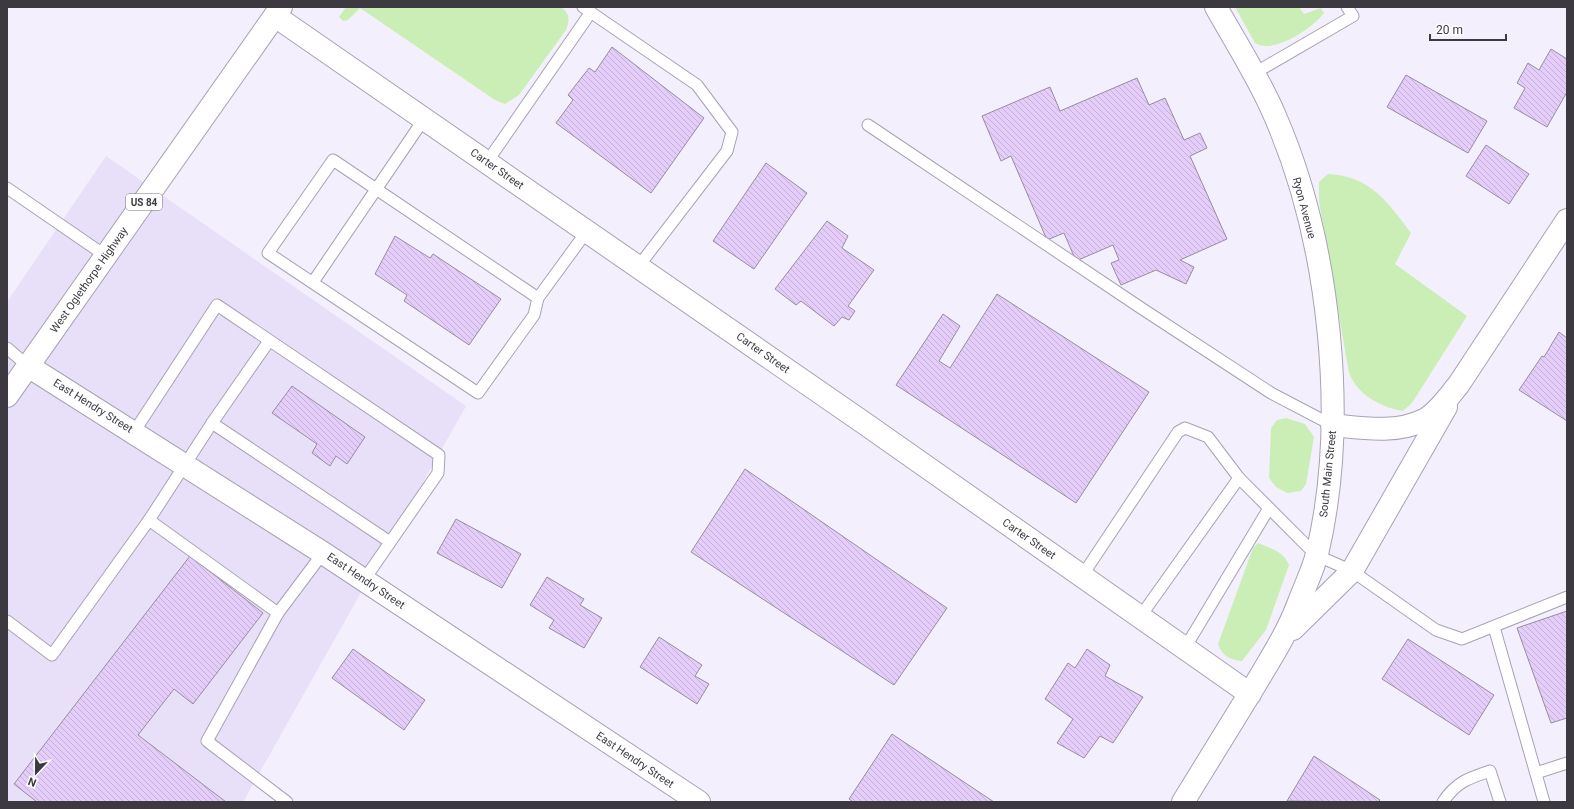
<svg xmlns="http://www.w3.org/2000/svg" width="1574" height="809" font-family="Roboto,sans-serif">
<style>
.built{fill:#e8e0f8}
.green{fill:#cbeeb6}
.building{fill:url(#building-back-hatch);stroke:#968d9d}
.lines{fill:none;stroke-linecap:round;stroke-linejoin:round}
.lane-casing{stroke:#a8a2b2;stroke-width:13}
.street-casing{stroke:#a8a2b2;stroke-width:24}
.secondary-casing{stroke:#a8a2b2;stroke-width:24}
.highway-casing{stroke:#a8a2b2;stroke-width:24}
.lane{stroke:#fff;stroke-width:11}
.street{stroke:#fff;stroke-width:22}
.secondary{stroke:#fff;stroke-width:22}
.highway{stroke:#fff;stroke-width:22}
.labels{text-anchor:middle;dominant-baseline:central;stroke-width:4;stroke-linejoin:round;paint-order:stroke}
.shield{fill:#fff;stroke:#767479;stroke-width:1}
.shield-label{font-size:10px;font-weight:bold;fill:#3c3940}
.street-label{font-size:11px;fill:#3c3940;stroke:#fff}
</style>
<defs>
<pattern id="building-back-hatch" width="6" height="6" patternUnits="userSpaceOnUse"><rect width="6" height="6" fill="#e5cdfa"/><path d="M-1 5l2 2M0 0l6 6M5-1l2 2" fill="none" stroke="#c5b1d7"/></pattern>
</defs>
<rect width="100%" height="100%" fill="#f4effd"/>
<path class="built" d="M106 156 466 406 243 802H7V302Z"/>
<g class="green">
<path d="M346 7H561C570 14 570 19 566 30L519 95 505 104 495 100 360 8 348 20 343 21 339 17Z"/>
<path d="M1235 7H1299L1304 14 1321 8 1324 13C1313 28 1273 55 1255 43Z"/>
<path d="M1328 174C1370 176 1388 202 1411 233L1395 264 1467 316 1412 403 1403 411C1380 407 1358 395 1349 373L1319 201V182Z"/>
<path d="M1286 418 1305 424 1314 437 1306 484 1301 491 1287 493 1276 487 1269 478 1271 428 1277 420Z"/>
<path d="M1258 543C1271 548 1284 552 1289 565L1266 630 1242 661C1230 660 1222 656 1218 644L1253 548Z"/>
</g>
<g class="building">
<path d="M612 47 704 118 651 193 556 123 573 100 568 95 589 68 595 72Z"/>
<path d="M1551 49 1567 59V92L1547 127 1514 108 1525 88 1517 83 1528 63 1539 70Z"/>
<path d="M1406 75 1487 121 1468 153 1387 107Z"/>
<path d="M1137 78 1149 105 1165 98 1184 140 1200 133 1207 148 1190 156 1227 239 1180 260 1194 267 1186 284 1156 270 1121 285 1111 263 1119 260 1113 245 1076 261 1064 233 1047 240 1011 156 1001 161 982 116 1050 87 1060 111Z"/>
<path d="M1486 145 1529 174 1509 204 1466 176Z"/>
<path d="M766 163 807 193 754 269 713 241Z"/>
<path d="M827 221 848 236 842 248 874 270 848 306 855 311 849 320 842 317 834 326 801 301 796 305 775 289Z"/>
<path d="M395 236 430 258 433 254 501 299 469 345 404 301 407 295 375 274Z"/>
<path d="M997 294 1149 392 1076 503 896 385 943 314 960 326 939 361 950 368Z"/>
<path d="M1559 332 1567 338V421L1519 390 1542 356 1544 357Z"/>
<path d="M292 386 365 437 347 464 336 456 330 466 312 453 317 444 272 413Z"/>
<path d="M745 469 947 608 894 685 691 552Z"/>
<path d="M456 519 521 554 502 588 437 553Z"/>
<path d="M190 556 263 613 193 704 174 689 138 735 226 802H37L14 784Z"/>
<path d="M547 577 584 599 580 605 602 618 584 648 549 628 554 620 530 605Z"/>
<path d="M1567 611V718L1551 723 1517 628Z"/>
<path d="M659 637 702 665 695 676 709 684 697 704 640 667Z"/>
<path d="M1408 639 1494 695 1469 735 1382 679Z"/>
<path d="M353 649 425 700 404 730 332 678Z"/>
<path d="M1087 649 1110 665 1105 676 1143 697 1113 743 1100 736 1084 758 1057 743 1073 719 1045 699 1068 663 1075 668Z"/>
<path d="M892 734 994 802H853L849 799Z"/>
<path d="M1314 756 1380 800 1378 802 1287 801Z"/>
</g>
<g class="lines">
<g class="lane-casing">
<g id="lane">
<path d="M583 7 697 85 732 132 727 151 638 267"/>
<path d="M1253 74 1353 16 1347 7"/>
<path d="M868 125 1141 308 1271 393 1332 425"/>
<path d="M487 162 591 12"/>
<path d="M7 188 106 256"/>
<path d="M313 282 424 119"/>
<path d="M538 298 333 160 268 253 478 393 534 315 538 298 587 231"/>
<path d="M7 348 28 366"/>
<path d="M212 423 390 542"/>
<path d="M134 432 217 305 439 455 438 473 364 580"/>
<path d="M149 520 278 613 323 553"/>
<path d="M1082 576 1178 432 1185 428 1208 437 1239 478 1316 555 1352 571 1436 630 1462 639 1567 597"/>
<path d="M278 613 207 741 287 802"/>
<path d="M1140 617 1239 478"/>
<path d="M7 621 52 655 149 520 212 423 269 341"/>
<path d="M1494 627 1544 802"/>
<path d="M1185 648 1269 508"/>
<path d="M1536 773 1567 763"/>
<path d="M1443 802C1456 782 1469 778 1490 771L1500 802"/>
</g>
</g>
<g class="street-casing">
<path id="street" d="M275 16 864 423 1250 694"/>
</g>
<g class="secondary-casing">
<g id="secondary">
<path d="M28 366 323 553 699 802"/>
<path d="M1332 425C1362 428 1396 434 1424 420 1438 413 1449 396 1459 384L1567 220"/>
<path d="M1293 629 1352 571 1446 407"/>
<path d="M1183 802C1207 763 1231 724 1255 685 1271 658 1288 632 1299 602 1305 586 1313 570 1317 554 1349 420 1330 242 1275 116 1259 78 1236 43 1216 7"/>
</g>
</g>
<g class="highway-casing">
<path id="highway" d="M7 396 281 7"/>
</g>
<use href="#lane" class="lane"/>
<use href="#street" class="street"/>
<use href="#secondary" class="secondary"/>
<use href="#highway" class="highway"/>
</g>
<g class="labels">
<rect class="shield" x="126" y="194" width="36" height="16" rx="3"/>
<g class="shield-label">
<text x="144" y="202">US 84</text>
</g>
<g class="street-label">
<text transform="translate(497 169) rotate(35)">Carter Street</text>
<text transform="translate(1304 208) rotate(75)">Ryon Avenue</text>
<text transform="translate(89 280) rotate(-55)">West Oglethorpe Highway</text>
<text transform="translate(763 353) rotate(35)">Carter Street</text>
<text transform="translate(93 406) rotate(32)">East Hendry Street</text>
<text transform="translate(1328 474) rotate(-84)">South Main Street</text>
<text transform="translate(1029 539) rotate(35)">Carter Street</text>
<text transform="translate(366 581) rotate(34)">East Hendry Street</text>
<text transform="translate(635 760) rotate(34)">East Hendry Street</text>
</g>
</g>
<rect width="1574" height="809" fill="none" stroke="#3c3940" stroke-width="16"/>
<g transform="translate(36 773) rotate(202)" stroke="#ffffff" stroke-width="3" paint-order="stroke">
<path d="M0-3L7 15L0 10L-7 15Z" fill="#3c3940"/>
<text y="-6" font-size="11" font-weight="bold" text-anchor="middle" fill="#3c3940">N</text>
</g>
<path d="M1430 34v6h76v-6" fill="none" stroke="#3c3940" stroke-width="2"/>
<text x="1436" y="34" font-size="12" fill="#3c3940" stroke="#ffffff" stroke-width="3" paint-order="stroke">20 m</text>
</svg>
